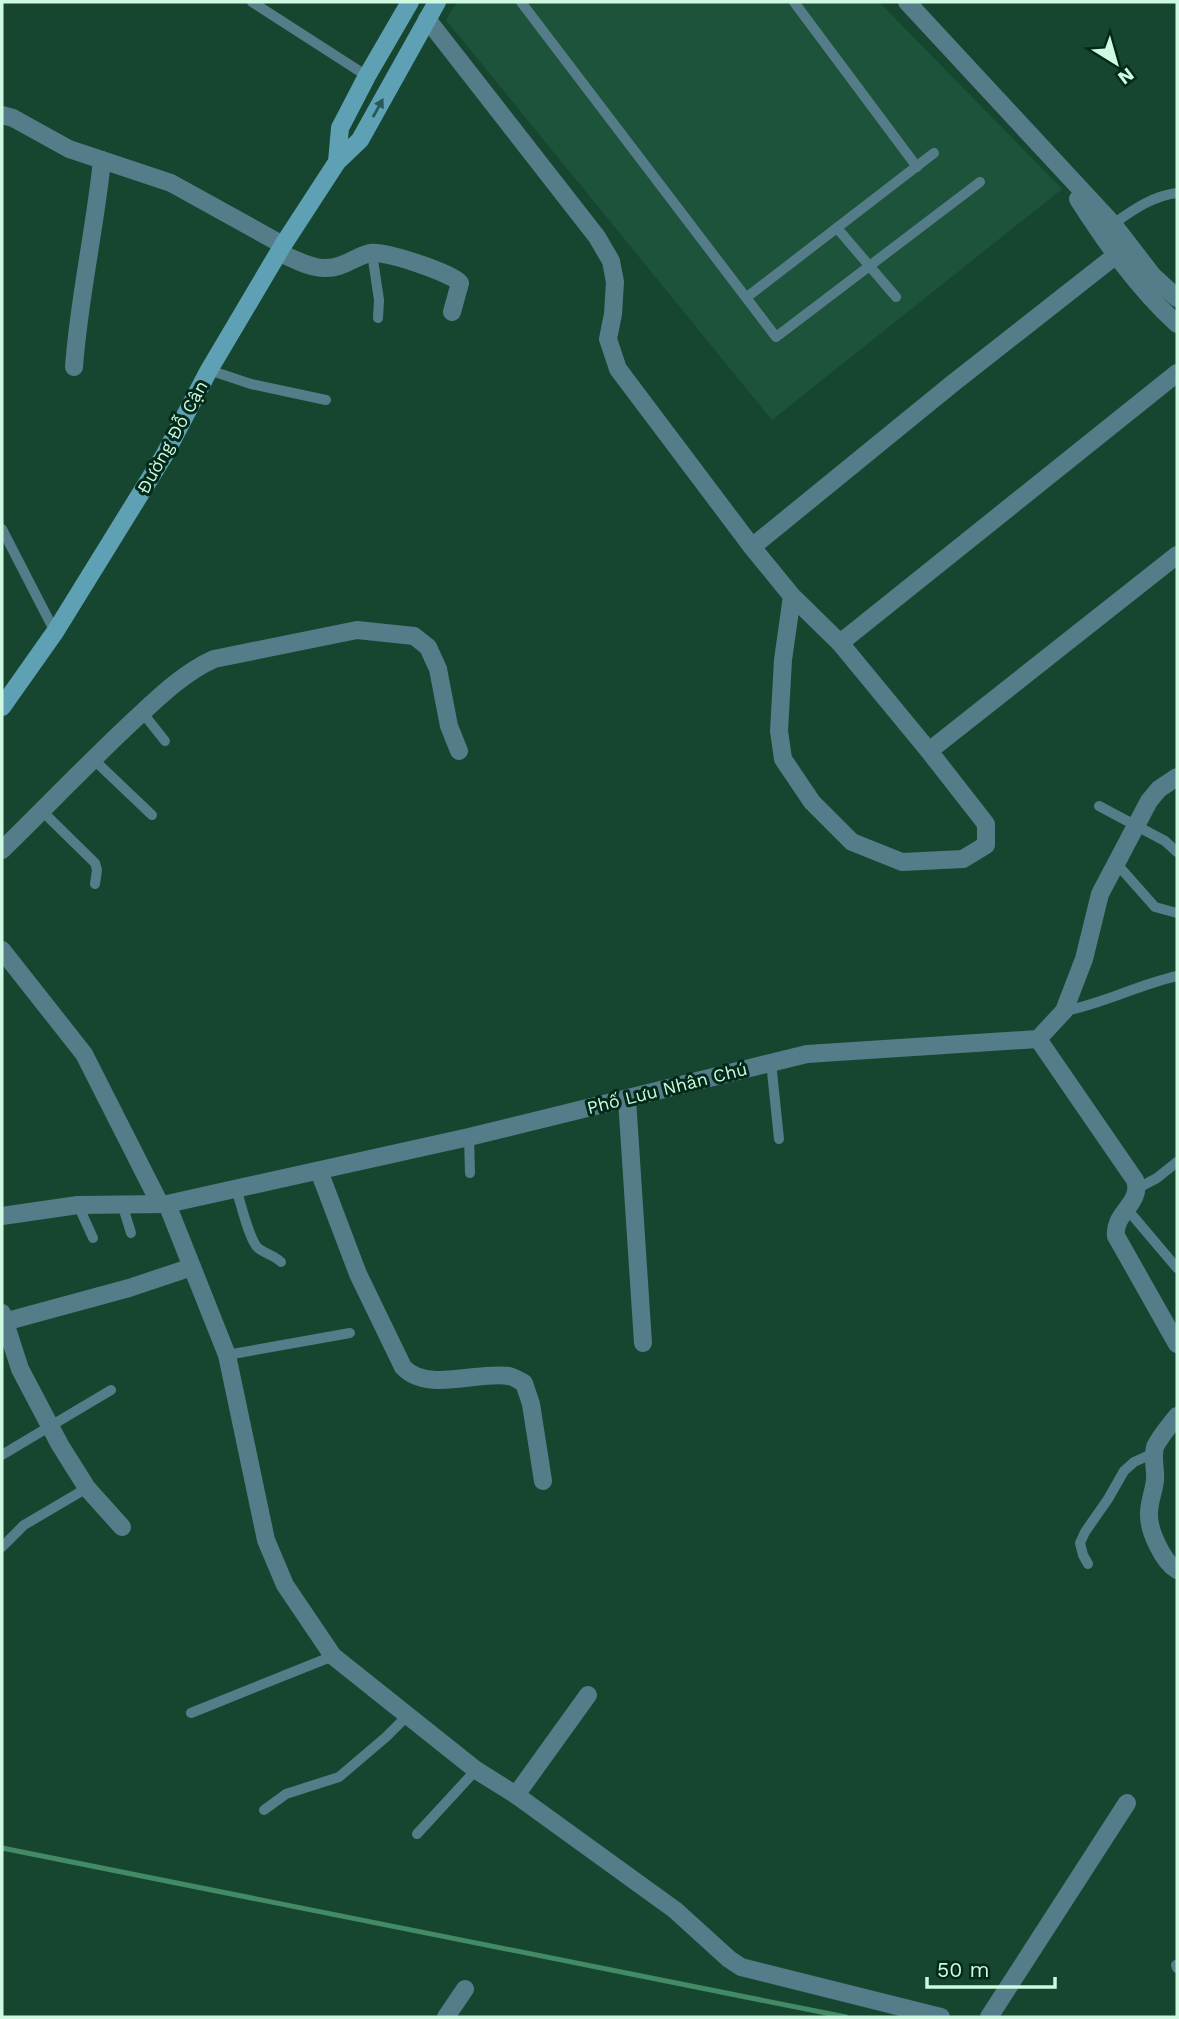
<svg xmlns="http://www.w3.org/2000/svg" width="1179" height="2019" font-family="'Work Sans',sans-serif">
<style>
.built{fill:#1e533b}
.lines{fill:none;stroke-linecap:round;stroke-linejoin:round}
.stream{stroke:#438a66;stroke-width:5}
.service{stroke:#547d89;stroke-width:10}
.minor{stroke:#547d89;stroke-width:18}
.secondary{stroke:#5ea0b4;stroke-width:18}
.oneway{fill:#275957}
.labels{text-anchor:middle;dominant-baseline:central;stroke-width:6;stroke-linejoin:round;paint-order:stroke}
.street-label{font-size:18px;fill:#cff9e0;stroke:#032a19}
</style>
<rect width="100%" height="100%" fill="#164630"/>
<path class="built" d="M457 2H879L1062 189 772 420 446 20Z"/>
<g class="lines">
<path class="stream" d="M2 1848 846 2017"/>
<g class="service">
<path d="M252 2 367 76"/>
<path d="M521 2 776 337 980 182"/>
<path d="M794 2 917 167"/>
<path d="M1113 224C1133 210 1152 196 1177 193"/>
<path d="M837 228 896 297"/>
<path d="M372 253 379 300 378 318"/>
<path d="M747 297 934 153"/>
<path d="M209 370 251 384 326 400"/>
<path d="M2 529 55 632"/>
<path d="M142 712 165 741"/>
<path d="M92 758 152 815"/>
<path d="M1099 806 1165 841 1177 852"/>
<path d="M42 811 95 863 97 870 95 884"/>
<path d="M1116 863 1155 907 1177 913"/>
<path d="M1064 1011C1103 1004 1137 985 1177 976"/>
<path d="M771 1062 779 1139"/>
<path d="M469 1137 470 1173"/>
<path d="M1138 1188 1157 1178 1177 1162"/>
<path d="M236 1189C241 1203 248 1236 257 1247 264 1254 273 1254 281 1262"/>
<path d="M122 1204 131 1233"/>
<path d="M78 1205 93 1238"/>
<path d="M1127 1209 1177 1268"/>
<path d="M227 1355 350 1333"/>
<path d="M2 1455 111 1390"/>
<path d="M2 1547 24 1525 87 1488"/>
<path d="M1088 1564 1083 1555 1080 1543 1085 1532 1108 1499 1124 1471 1134 1462 1154 1453"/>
<path d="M191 1713 333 1656"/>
<path d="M264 1810 286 1794 339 1777 386 1737 407 1716"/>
<path d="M417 1834 476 1770"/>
<path d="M1176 1965 1177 1968"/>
</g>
<g class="minor">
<path d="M907 2 1113 224 1153 276 1177 298"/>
<path d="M427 19 597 237 611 261 615 282 613 314 608 339 618 369 752 547 792 596 840 643 929 751 986 824V845L963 859 902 862 852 842 812 802 783 759 779 731 783 660 792 596"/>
<path d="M2 115 13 118 69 149 171 183 283 245"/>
<path d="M1078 199C1107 244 1137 287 1177 324"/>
<path d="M279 253C293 258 309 268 324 268 342 269 354 257 370 253 383 250 452 273 460 283L452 312"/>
<path d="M74 367C79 297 95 230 102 160"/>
<path d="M752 547 952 384 1115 256"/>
<path d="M840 643 1177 373"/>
<path d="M929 751 1177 555"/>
<path d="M2 850C46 807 88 763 133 721 158 698 183 673 214 659L357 630 414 636 428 647 438 669 449 726 459 751"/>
<path d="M2 950 84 1054 160 1204"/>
<path d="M1038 1039 1135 1180C1143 1203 1113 1213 1116 1236L1177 1344"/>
<path d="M627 1099 643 1343"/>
<path d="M319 1171 358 1274 403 1367C427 1393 477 1371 509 1376 514 1377 520 1381 524 1383L531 1404 543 1481"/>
<path d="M167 1204 227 1355 266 1540 285 1585 333 1656 476 1770 516 1795 675 1910 729 1959 741 1967 941 2017"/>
<path d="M2 1216 78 1205 167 1204 469 1137 807 1054 1038 1039 1064 1011 1084 959 1100 894 1149 801 1159 789 1177 777"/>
<path d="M2 1313 20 1369 60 1445 87 1488 122 1527"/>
<path d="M4 1322 129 1288 192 1267"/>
<path d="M1177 1416C1170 1425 1160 1436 1155 1447 1152 1458 1156 1470 1155 1480 1154 1491 1149 1502 1149 1513 1148 1530 1163 1562 1177 1570"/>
<path d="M516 1795 588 1695"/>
<path d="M446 2017 465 1989"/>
<path d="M989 2017 1127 1803"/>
</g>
<g class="secondary">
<path d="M337 162 340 128 367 76 410 2"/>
<path d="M2 707 55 632 165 454 209 370 283 245 337 162 360 140 437 2"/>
</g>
</g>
<defs><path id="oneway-solid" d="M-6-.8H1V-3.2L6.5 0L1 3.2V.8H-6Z" transform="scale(1.75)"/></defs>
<use class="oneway" href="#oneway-solid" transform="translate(378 108) rotate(-61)"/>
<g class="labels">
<g class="street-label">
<text transform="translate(172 437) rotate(-61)">Đường Đỗ Cận</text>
<text transform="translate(667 1088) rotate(-14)">Phố Lưu Nhân Chú</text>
</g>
</g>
<rect width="1179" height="2019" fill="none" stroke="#cff9e0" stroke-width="7"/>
<g transform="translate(1116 63) rotate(143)" stroke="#032a19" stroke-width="5" paint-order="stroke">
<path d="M0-5L12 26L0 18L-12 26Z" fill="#cff9e0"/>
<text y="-10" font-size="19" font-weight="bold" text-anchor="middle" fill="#cff9e0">N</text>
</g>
<path d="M927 1977v10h128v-10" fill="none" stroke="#cff9e0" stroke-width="3.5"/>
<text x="937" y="1977" font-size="21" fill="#cff9e0" stroke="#032a19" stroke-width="5" paint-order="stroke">50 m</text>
</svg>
